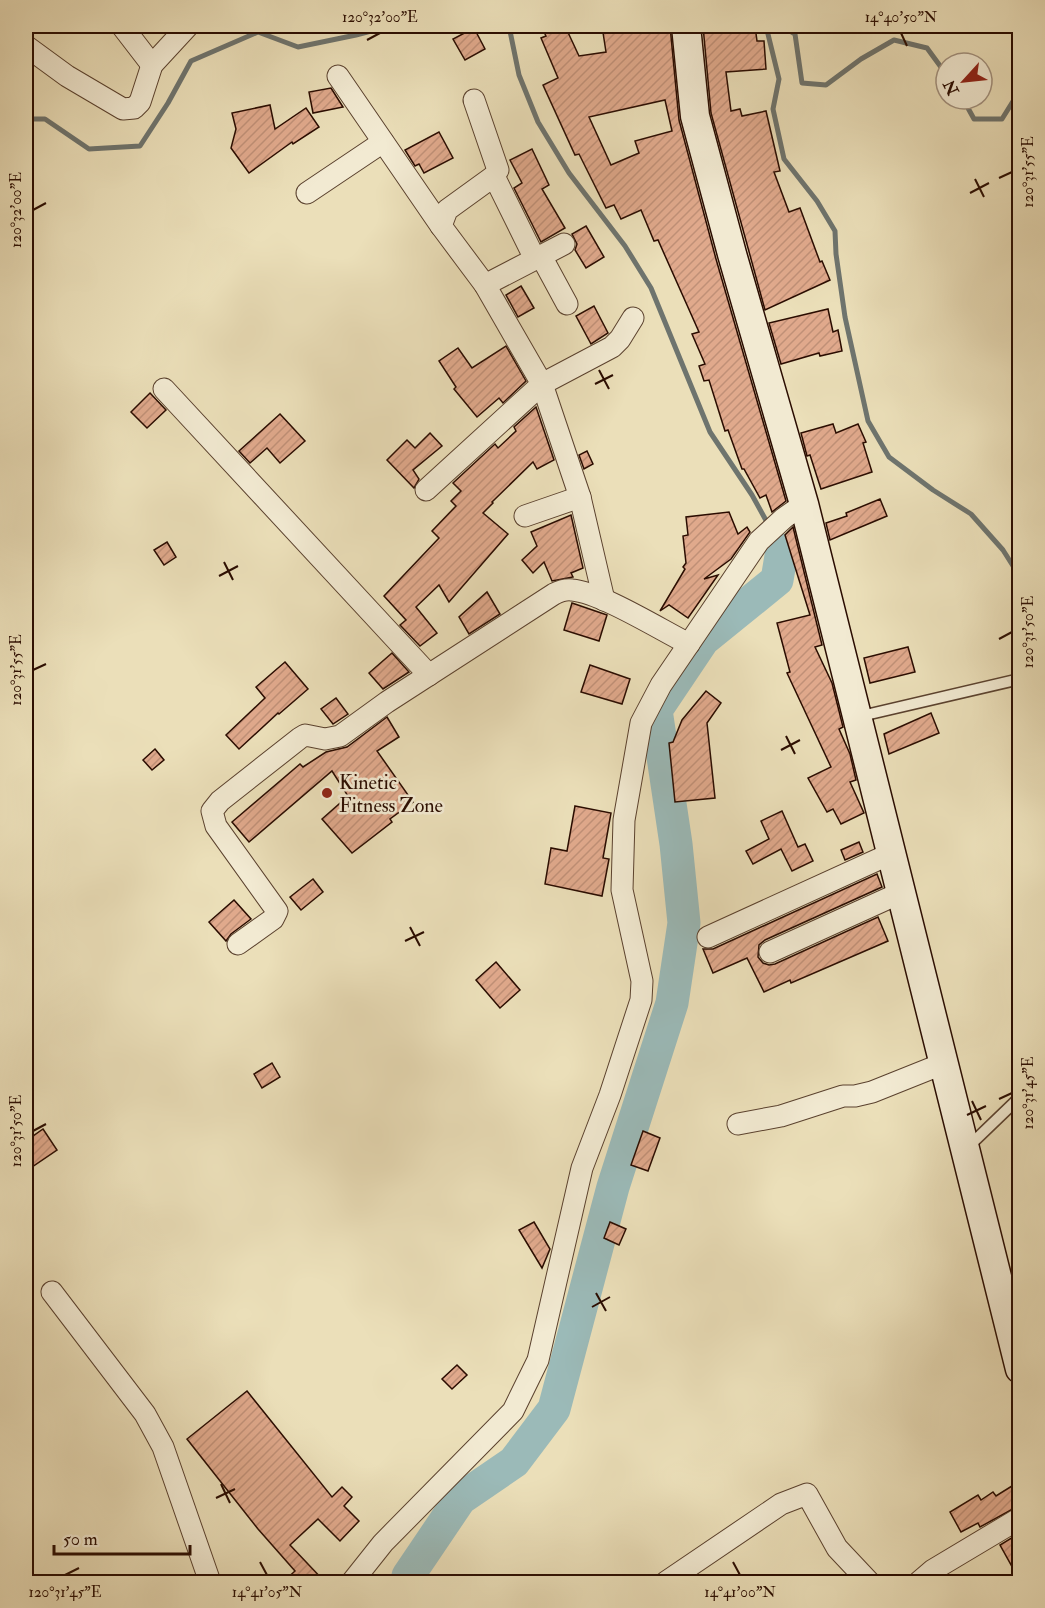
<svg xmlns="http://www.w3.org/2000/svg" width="1045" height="1608" font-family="'IM FELL Double Pica',serif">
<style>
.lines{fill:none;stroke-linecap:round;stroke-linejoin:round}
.stream{stroke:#6e746e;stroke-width:5}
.river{stroke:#9bbab8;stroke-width:33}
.building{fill:url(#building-hatch);stroke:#2a0c00;stroke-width:1.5;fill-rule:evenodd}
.lane-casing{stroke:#5a412e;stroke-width:13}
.street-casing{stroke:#5a412e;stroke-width:23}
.secondary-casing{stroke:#2a0c00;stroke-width:31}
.lane{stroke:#f2ead2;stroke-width:10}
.street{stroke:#f2ead2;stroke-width:21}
.secondary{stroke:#f2ead2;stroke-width:28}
.ticks{fill:none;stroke:#2a0c00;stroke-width:2}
.poi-dot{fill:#8f2418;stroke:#f2ead2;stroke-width:2}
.labels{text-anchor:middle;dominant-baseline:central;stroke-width:5;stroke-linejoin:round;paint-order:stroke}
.poi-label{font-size:20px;fill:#2a0c00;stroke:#f2ead2;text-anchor:start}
.neatline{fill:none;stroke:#2a0c00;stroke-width:2}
.ticks-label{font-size:15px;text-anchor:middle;fill:#2a0c00}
</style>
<defs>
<pattern id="building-hatch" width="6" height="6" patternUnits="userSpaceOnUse" patternTransform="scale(1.5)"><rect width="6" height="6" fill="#e0a98c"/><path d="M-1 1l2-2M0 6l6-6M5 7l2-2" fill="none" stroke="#c09077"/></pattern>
</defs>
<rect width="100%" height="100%" fill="#ebdfb9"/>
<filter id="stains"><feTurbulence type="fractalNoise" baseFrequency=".00333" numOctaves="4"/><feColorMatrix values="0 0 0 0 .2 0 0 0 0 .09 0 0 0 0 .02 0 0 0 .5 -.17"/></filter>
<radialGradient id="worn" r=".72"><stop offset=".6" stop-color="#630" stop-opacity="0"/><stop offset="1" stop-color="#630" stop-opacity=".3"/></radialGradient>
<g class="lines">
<g class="stream">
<path d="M498 26 510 31 519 75 538 122 569 173 625 246 651 288 710 432 752 495 768 524"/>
<path d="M766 26 779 79 773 109 784 159 817 201 835 231 836 254 845 317 868 421 889 457 933 490 971 514 1003 550 1020 577"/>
<path d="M782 26 795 34 802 83 826 85 861 59 894 40 927 48 946 74"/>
<path d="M963 99 974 119H1002L1020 90"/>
<path d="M26 119H45L89 149 140 146 168 103 191 61 258 32 298 47 356 35 390 26"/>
<path d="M774 535 782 550"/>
</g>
<path class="river" d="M407 1582 408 1576 460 1499 514 1462 554 1409 613 1187 672 1003 684 923 676 844 656 710 703 640 777 580 782 550"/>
</g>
<g class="building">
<path d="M541 26H565L579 56 606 52 602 26H670L679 120 716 259 786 501 772 512 766 495 760 498 744 469H742L728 430 725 431 709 380 704 381 699 366 705 364 692 334 699 332 658 240 654 241 641 210 621 219 614 205 606 208 579 154 575 155 543 85 558 78 541 38 546 36ZM665 100 672 131 635 141 639 153 611 165 589 117Z"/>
<path d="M703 26H755L757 41H764L766 69 726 72 731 111 740 109 742 116 766 111 780 171 774 172 789 212 800 208 820 262 822 261 830 280 765 310 711 113Z"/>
<path d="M474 28 485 49 465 60 453 39Z"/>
<path d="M331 88 343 107 313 113 309 92Z"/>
<path d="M270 105 275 129 306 108 319 127 293 144 292 142 249 173 231 148 236 129 232 113Z"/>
<path d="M439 132 453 158 424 173 419 164 415 166 405 150Z"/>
<path d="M532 149 549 185 542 189 565 228 541 242 514 188 522 183 510 160Z"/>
<path d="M586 226 604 257 586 268 575 250 577 244 572 234Z"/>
<path d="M521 286 534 308 518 317 506 295Z"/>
<path d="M594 306 608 333 591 344 576 316Z"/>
<path d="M828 309 833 332 838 330 842 351 820 356 819 353 781 364 769 323Z"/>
<path d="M506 346 526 381 503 403 499 398 477 417 454 389 456 387 439 361 458 348 472 368Z"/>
<path d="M150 393 166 410 147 428 131 412Z"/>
<path d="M536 407 554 460 537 469 533 462 492 502 493 503 483 513 508 534 449 602 439 585 416 607 437 633 420 646 400 625 406 620 384 596 439 538 432 531 456 506 451 501 461 491 453 483 495 444 498 448 516 431 514 427Z"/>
<path d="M280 414 305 441 280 463 267 448 250 463 239 451Z"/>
<path d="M833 424 836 433 858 424 866 442 863 443 872 472 821 489 810 455 807 456 801 433Z"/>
<path d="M430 433 442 446 413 470 419 479 414 488 387 460 407 440 415 448Z"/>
<path d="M587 451 593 464 584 469 579 455Z"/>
<path d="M880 499 887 516 830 540 826 523 847 516 846 513Z"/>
<path d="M729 512 738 534 747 527 750 532 731 559 704 579 718 575 688 618 669 605 660 611 685 569 683 567 686 563 683 536 688 535 686 517Z"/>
<path d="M571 515 583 568 571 573 573 577 552 581 544 562 533 573 522 560 537 546 531 532Z"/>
<path d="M793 527 822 645 815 647 832 683 843 727 839 729 850 754 856 780 850 782 864 813 841 824 833 809 827 812 808 778 831 767 787 673 790 672 777 623 810 615 785 535Z"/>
<path d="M167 542 176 557 164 565 154 550Z"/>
<path d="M487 592 500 614 469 634 459 617Z"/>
<path d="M572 603 607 615 599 641 564 630Z"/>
<path d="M908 647 915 672 870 683 864 658Z"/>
<path d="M392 653 409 672 383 689 369 673Z"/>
<path d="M285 662 308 689 279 714 278 713 239 749 226 735 265 698 256 687Z"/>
<path d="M590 665 630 679 622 704 581 692Z"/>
<path d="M706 691 721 703 707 723 715 798 675 802 669 743 673 742 682 720Z"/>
<path d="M336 698 348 714 333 724 321 709Z"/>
<path d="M931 713 939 733 889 754 884 734Z"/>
<path d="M387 717 399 737 377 751 413 802 390 819 392 822 352 853 322 819 348 796 332 771 249 842 232 822 300 764 303 767 326 752 347 747Z"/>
<path d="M155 749 164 760 152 770 143 760Z"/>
<path d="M575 806 611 813 603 858 609 859 602 896 545 884 551 848 567 851Z"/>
<path d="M782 811 798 847 805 844 813 861 792 871 781 849 753 864 746 851 769 839 761 821Z"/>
<path d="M859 842 863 852 845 860 841 850Z"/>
<path d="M877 874 882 887 765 940 759 945 758 957 763 963 769 965 775 964 878 917 888 941 791 983 790 980 764 992 747 958 713 973 703 949H713Z"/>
<path d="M313 879 323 892 301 910 290 897Z"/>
<path d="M234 900 251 919 231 934 226 941 209 922Z"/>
<path d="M496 962 520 990 500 1008 476 980Z"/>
<path d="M272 1063 280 1077 262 1088 254 1074Z"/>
<path d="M43 1129 57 1150 26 1171V1141Z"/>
<path d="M643 1131 660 1138 648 1171 631 1165Z"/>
<path d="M534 1222 550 1249 542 1268 519 1230Z"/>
<path d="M610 1222 626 1229 619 1245 604 1238Z"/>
<path d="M457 1365 467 1375 452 1389 442 1379Z"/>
<path d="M247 1391 332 1497 342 1487 352 1497 344 1506 359 1521 340 1541 318 1519 290 1545 325 1582H283L295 1571 258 1529 187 1439Z"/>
<path d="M1020 1481V1505L980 1527 978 1523 961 1532 950 1512 978 1495 981 1500 993 1492 996 1496Z"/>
<path d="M1020 1533V1581L1000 1545Z"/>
</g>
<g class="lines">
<g class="lane-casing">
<g id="lane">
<path d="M857 717 1020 679"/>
<path d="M967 1148 1020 1097"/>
</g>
</g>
<g class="street-casing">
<g id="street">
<path d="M122 26 152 65"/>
<path d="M26 46 67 76 123 109 134 108 140 102 152 65 188 26"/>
<path d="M338 76 441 226 485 285 542 384 580 497 604 600"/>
<path d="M474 100 498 170 494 176"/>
<path d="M307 193 383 142"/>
<path d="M441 226 447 210 494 176 535 259"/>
<path d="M541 256 567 304"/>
<path d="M485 285 564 244"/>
<path d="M164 389 429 675"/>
<path d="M426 490 542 384 612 347 620 339 633 318"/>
<path d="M525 516 580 497"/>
<path d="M708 937 890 854"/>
<path d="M238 944 273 919 277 911 216 826 212 811 220 801 300 738 305 735 325 739 340 736 387 702 554 594C560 591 565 589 572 590 600 592 661 630 689 644"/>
<path d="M770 952 900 893"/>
<path d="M738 1124 781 1116 843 1096H855L872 1092 942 1064"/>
<path d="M52 1292 145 1414 163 1447 210 1582"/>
<path d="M352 1582 383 1543 513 1411 538 1360 582 1168 610 1095 641 1000 642 981 622 890 624 820 641 723 661 685 759 541 784 518 804 504"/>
<path d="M666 1582 781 1504 807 1494 837 1548 869 1582"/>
<path d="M919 1582 933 1570 1020 1518"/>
</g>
</g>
<g class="secondary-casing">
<path id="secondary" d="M686 26 695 116 732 254 804 504 1020 1369"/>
</g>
<use href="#lane" class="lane"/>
<use href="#street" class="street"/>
<use href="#secondary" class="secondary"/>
</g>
<path class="ticks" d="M901 33 907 46M367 40 380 33M999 178 1012 172M975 179 984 197M970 193 989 183M33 210 46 203M599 370 609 389M595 384 613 375M224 562 233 580M219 576 238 566M999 639 1012 632M33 670 46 664M786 736 795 754M781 750 800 740M410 927 420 946M405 941 424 932M999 1099 1012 1093M972 1101 981 1120M967 1115 986 1106M33 1131 46 1124M596 1293 606 1311M592 1307 610 1297M221 1484 230 1503M216 1498 235 1489M260 1562 267 1575M733 1562 740 1575M65 1575 79 1568"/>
<circle class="poi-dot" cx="327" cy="793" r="6"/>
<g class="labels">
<g class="poi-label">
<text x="339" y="782">Kinetic<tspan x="339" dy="23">Fitness Zone</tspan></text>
</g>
</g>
<rect width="1045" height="1608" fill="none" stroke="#ebdfb9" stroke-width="66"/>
<g transform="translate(964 81) rotate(243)"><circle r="28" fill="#f2ead2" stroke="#a2917e" stroke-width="1.5"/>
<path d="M0-4.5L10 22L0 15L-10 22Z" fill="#8f2418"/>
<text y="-9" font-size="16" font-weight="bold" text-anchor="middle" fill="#2a0c00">N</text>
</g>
<path d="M54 1545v9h136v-9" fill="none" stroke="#2a0c00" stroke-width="3"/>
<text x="63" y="1545" font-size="18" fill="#2a0c00" stroke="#f2ead2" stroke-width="4.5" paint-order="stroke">50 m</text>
<rect x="33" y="33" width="979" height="1542" class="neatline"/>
<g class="ticks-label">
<text x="380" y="22">120°32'00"E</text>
<text x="901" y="22">14°40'50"N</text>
<text transform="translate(1028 172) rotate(-90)" y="5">120°31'55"E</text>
<text transform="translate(16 210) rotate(-90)" y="5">120°32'00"E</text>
<text transform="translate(1028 632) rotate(-90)" y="5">120°31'50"E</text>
<text transform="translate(16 670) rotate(-90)" y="5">120°31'55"E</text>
<text transform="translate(1028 1093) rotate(-90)" y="5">120°31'45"E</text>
<text transform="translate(16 1131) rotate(-90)" y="5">120°31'50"E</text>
<text x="65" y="1597">120°31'45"E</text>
<text x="267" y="1597">14°41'05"N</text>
<text x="740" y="1597">14°41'00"N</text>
</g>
<rect width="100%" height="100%" filter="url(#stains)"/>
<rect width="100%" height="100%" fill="url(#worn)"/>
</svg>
